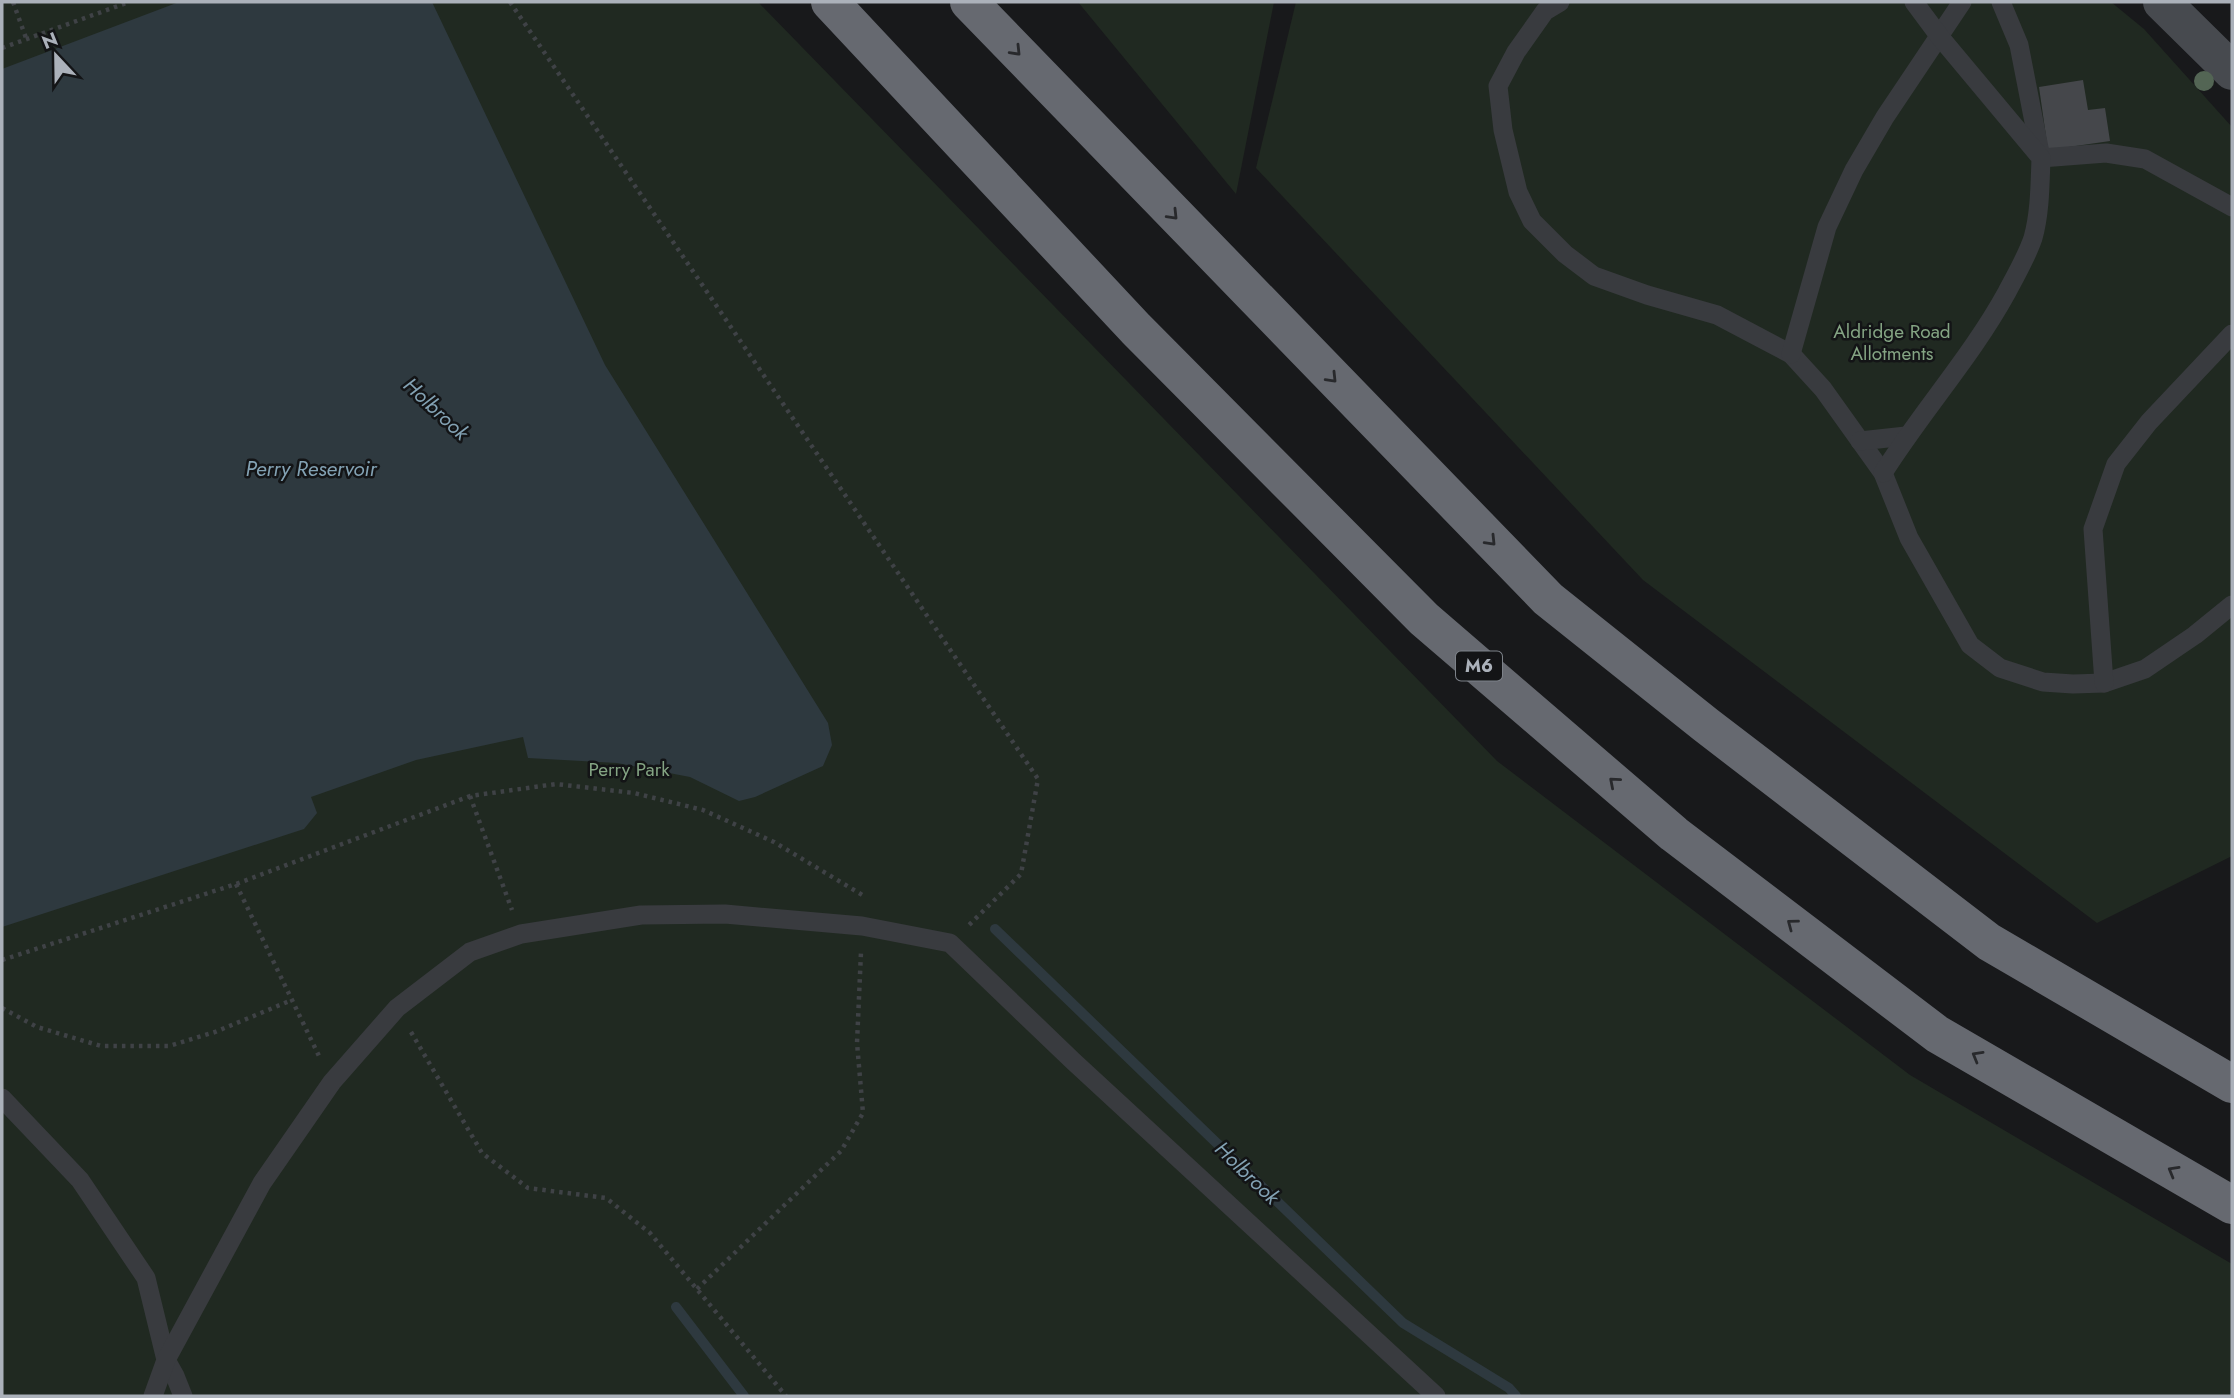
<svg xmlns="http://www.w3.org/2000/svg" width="2234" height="1398" font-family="Jost,sans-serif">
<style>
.green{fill:#202921}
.water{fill:#2e393f}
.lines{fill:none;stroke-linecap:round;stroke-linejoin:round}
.stream{stroke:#2e393f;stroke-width:10}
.building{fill:#45474b}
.path{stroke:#3f4246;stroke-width:4.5;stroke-dasharray:3.5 5;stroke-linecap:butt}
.lane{stroke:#393b3f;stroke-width:19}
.secondary{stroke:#474a4f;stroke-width:38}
.highway{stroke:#666970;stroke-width:38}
.tree{fill:#536554}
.oneway{stroke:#28292c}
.labels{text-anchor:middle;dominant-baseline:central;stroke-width:5;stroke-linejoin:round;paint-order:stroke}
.shield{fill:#131416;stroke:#7d8289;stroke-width:2}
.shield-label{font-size:18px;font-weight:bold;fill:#abb1ba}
.park-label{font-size:19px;fill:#84a483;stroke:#131416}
.water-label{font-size:21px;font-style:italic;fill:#83a2b4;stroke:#131416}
</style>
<rect width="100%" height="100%" fill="#18191b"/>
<g class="green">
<path d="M2 2H758L1497 761 1910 1075 2232 1264V1396H2Z"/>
<path d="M1078 2H1274L1236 194Z"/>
<path d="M1296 2H2111L2144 29 2232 127V856L2097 923 1643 580 1256 168Z"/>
</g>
<path class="water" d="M179 2H432L605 365 828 723 832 745 823 766 755 797 739 801 690 777 617 763 528 758 523 737 416 760 311 797 317 813 304 829 2 927V69Z"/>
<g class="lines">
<g class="stream">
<path d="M995 929 1403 1323 1509 1388 1516 1396"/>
<path d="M676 1307 744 1396"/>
</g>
</g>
<path class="building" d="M2083 80 2088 110 2105 108 2110 141 2048 150 2039 87Z"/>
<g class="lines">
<g class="path">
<path d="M13 2 26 38"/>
<path d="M510 2 1038 779 1021 874 969 925"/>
<path d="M2 48 129 2"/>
<path d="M470 796 512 910"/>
<path d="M236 884 319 1056"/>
<path d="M2 960 236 884 470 796 556 784 634 793 703 810 774 842 864 896"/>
<path d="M2 1008 37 1027 101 1046H169L215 1032 292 1000"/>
<path d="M411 1032 482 1153 528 1188 606 1198 650 1233 786 1396"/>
<path d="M697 1289 841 1151 863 1113 857 1043 861 952"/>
</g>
<g class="lane">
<path d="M1560 2 1545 11 1516 52 1498 86 1503 130 1518 192 1532 221 1565 254 1594 276 1647 295 1717 315 1791 354 1823 389 1883 473 1909 538 1970 645 2000 668 2043 682 2073 684 2104 683 2145 669 2195 635 2232 605"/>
<path d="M2001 2 2019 45 2041 158 2106 153 2145 159 2232 207"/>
<path d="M1791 354 1827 227 1854 170 1885 117 1962 2"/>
<path d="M1860 441 1906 436"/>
<path d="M1883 473C1922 411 1972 356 2007 292 2016 275 2027 256 2033 238 2040 213 2040 185 2041 158L1940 37 1914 2"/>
<path d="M2104 683 2093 529 2116 464 2149 422 2232 334"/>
<path d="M2 1098 80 1180 146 1278 166 1360 175 1376 183 1396"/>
<path d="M153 1396 166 1360 262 1183 332 1082 397 1008 470 952 521 934 641 915 725 914 862 926 950 943 1073 1061 1436 1396"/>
</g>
<path class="secondary" d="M2162 2 2232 71"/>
<g class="highway">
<path d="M830 2 1136 329 1424 619 1674 834 1937 1034 2232 1205"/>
<path d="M969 2 1548 599 1706 725 1989 942 2232 1084"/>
</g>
</g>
<circle class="tree" cx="2204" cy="81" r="10"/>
<defs><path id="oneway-chevron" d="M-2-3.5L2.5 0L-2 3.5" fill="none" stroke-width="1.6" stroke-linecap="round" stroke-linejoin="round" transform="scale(1.75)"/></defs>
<g class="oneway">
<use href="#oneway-chevron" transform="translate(1016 51) rotate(46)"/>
<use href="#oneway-chevron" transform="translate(1173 215) rotate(46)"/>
<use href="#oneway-chevron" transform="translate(1332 378) rotate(46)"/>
<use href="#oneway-chevron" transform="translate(1491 541) rotate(46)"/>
<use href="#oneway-chevron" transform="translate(1614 782) rotate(-139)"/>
<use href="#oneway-chevron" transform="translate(1792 924) rotate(-143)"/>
<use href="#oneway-chevron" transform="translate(1977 1056) rotate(-150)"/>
<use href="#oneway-chevron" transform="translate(2173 1171) rotate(-150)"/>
</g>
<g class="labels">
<rect class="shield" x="1456" y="651.5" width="46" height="29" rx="5"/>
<g class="shield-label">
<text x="1479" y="666">M6</text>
</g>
<g class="park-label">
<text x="1892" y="331">Aldridge Road<tspan x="1892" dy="22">Allotments</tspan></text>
<text x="629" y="769">Perry Park</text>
</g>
<g class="water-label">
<text transform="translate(436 409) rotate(43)">Holbrook</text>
<text x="311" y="469">Perry Reservoir</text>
<text transform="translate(1247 1173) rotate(44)">Holbrook</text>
</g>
</g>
<rect width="2234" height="1398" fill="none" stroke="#abb1ba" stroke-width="7"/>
<g transform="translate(56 56) rotate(338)" stroke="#131416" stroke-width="5" paint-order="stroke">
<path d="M0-5L12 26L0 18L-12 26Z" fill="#abb1ba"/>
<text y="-10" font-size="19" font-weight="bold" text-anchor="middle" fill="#abb1ba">N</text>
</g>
</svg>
